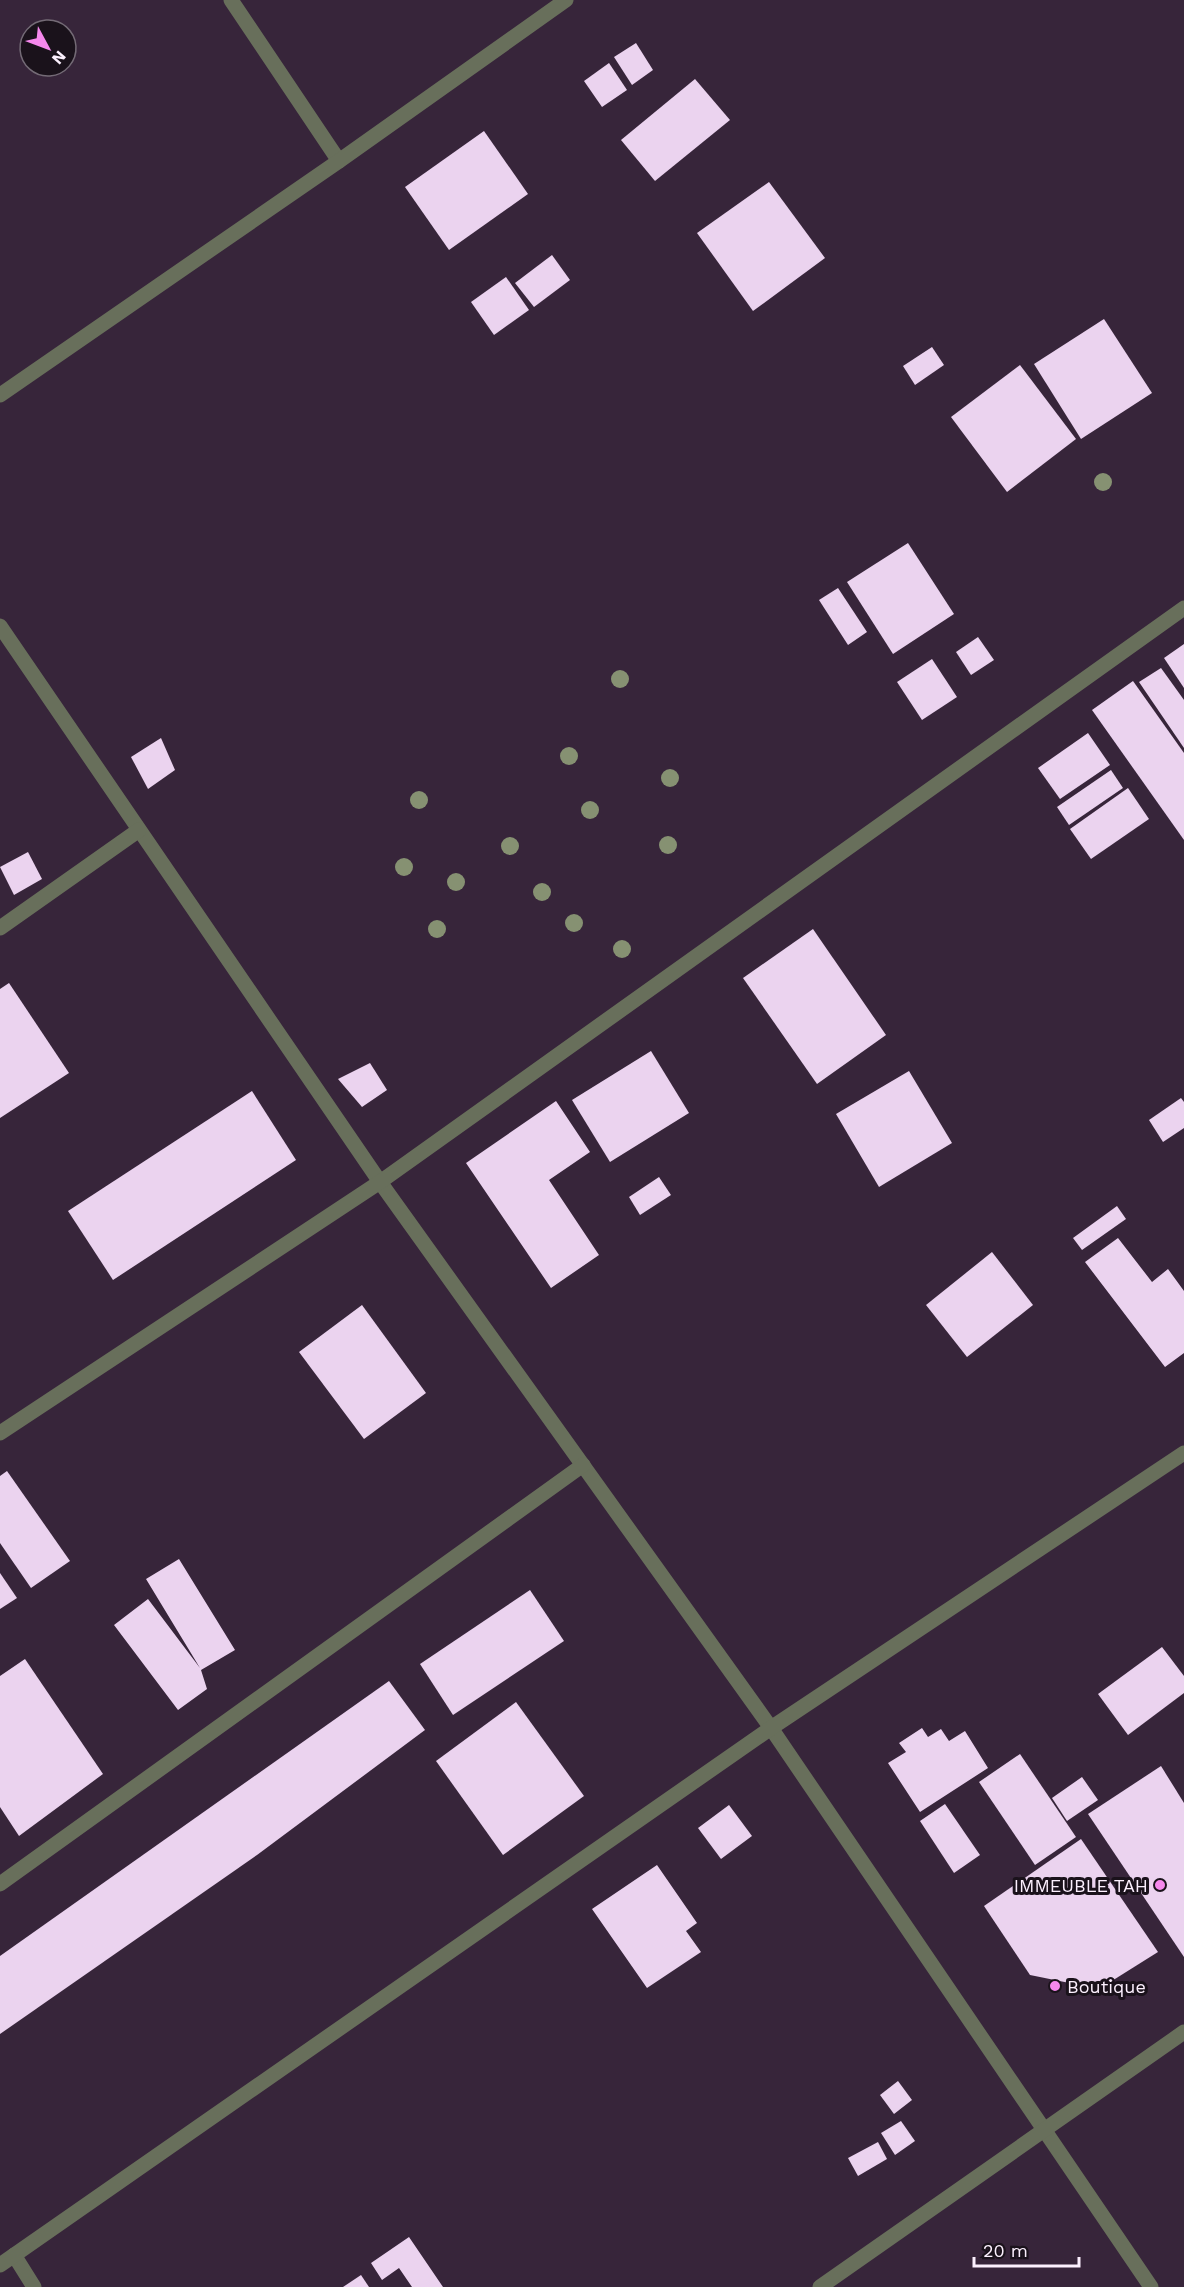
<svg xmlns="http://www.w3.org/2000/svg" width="1184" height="2287" font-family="'Work Sans',sans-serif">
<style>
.building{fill:#ebd3ef}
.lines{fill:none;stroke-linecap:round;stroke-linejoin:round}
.minor{stroke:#686f5b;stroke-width:15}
.tree{fill:#869172}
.poi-dot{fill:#f688ed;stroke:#1a121b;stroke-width:2}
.labels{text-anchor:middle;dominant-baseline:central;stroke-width:6;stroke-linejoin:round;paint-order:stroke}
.poi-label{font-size:18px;fill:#fcf0fe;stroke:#1a121b;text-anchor:end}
</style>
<rect width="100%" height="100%" fill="#37253a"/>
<g class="building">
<path d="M636 43 653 70 632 85 614 57Z"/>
<path d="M609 63 627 90 602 107 584 81Z"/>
<path d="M695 79 730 120 655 181 621 140Z"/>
<path d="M484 131 528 194 449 250 405 187Z"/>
<path d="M769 182 825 258 753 311 697 233Z"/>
<path d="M552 255 570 280 534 307 515 283Z"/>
<path d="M506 277 529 310 494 335 471 302Z"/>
<path d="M1104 319 1152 393 1081 439 1034 364Z"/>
<path d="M932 347 944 365 915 385 903 366Z"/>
<path d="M1020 365 1076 439 1007 492 951 417Z"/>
<path d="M908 543 954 614 893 654 847 582Z"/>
<path d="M838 588 867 632 848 645 819 600Z"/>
<path d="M978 637 994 660 971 675 956 652Z"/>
<path d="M1184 644V688L1164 658Z"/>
<path d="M932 659 957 697 922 720 897 682Z"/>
<path d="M1161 668 1184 700V748L1139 682Z"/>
<path d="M1133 681 1184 753V840L1092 710Z"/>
<path d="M1088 733 1110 765 1060 799 1038 768Z"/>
<path d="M161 738 175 770 148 789 131 757Z"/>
<path d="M1111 770 1123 788 1069 825 1057 807Z"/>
<path d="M1128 788 1149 819 1091 859 1070 829Z"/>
<path d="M28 852 42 879 14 895 0 867Z"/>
<path d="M813 929 886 1035 817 1084 743 978Z"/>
<path d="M9 983 69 1073 0 1118V989Z"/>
<path d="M651 1051 689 1113 610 1162 572 1100Z"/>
<path d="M370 1063 387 1090 362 1107 338 1079Z"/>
<path d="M909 1071 952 1143 879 1187 836 1114Z"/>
<path d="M252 1091 296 1160 113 1280 68 1211Z"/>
<path d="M1181 1098 1184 1102V1128L1163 1142 1149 1120Z"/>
<path d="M556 1101 590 1152 549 1180 599 1255 551 1288 466 1163Z"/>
<path d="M659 1177 671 1195 640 1215 629 1197Z"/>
<path d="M1117 1206 1126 1219 1082 1250 1073 1238Z"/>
<path d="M1118 1238 1152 1282 1168 1269 1184 1291V1353L1165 1367 1085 1262Z"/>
<path d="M992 1252 1033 1305 967 1357 926 1305Z"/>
<path d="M362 1305 426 1393 364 1439 299 1352Z"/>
<path d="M7 1471 70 1561 31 1588 0 1543V1476Z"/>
<path d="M179 1559 235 1650 201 1670 207 1689 178 1710 114 1625 148 1599 200 1668 146 1579Z"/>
<path d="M0 1573 17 1598 0 1609Z"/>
<path d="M530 1590 564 1641 453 1715 420 1664Z"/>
<path d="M1162 1647 1184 1676V1693L1128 1735 1098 1694Z"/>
<path d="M25 1659 103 1774 19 1836 0 1807V1676Z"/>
<path d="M389 1681 425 1730 257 1855 0 2034V1956Z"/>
<path d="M516 1702 584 1796 503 1855 436 1761Z"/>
<path d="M922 1728 928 1737 941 1729 949 1741 965 1731 988 1768 920 1812 888 1763 906 1752 899 1743Z"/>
<path d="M1020 1754 1076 1837 1035 1865 979 1782Z"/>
<path d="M1161 1766 1184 1803V1957L1088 1814Z"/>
<path d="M1082 1777 1098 1800 1067 1821 1052 1798Z"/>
<path d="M945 1804 980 1855 954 1873 920 1821Z"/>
<path d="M729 1805 752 1836 721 1859 698 1828Z"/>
<path d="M1081 1839 1158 1952 1099 1989 1030 1975 984 1906Z"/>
<path d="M657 1865 697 1923 686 1931 701 1952 647 1988 592 1909Z"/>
<path d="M898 2081 912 2100 894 2114 880 2095Z"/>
<path d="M901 2121 915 2141 895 2155 881 2133Z"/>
<path d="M878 2142 887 2159 858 2176 848 2158Z"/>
<path d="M409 2237 443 2287H412L399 2268 382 2280 371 2263Z"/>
<path d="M361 2275 369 2287H343Z"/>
</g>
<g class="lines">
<g class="minor">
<path d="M231 0 339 161"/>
<path d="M0 395 339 161 566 0"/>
<path d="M0 626 380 1182 771 1728 1151 2287"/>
<path d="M0 928 139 830"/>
<path d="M0 1433 380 1182 1184 608"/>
<path d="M0 1884 583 1465"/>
<path d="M14 2255 34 2287"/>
<path d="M0 2265 771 1728 1184 1453"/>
<path d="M820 2287 1184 2032"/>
</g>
</g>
<g class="tree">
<circle cx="1103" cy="482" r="9"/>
<circle cx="620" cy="679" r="9"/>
<circle cx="569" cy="756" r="9"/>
<circle cx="670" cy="778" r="9"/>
<circle cx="419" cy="800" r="9"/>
<circle cx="590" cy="810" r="9"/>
<circle cx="668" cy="845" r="9"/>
<circle cx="510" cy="846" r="9"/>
<circle cx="404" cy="867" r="9"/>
<circle cx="456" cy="882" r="9"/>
<circle cx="542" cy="892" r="9"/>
<circle cx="574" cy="923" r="9"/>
<circle cx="437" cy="929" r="9"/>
<circle cx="622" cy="949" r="9"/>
</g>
<g class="poi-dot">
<circle cx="1160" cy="1885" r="6"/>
<circle cx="1055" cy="1986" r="6"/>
</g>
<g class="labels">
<g class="poi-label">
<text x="1148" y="1885">IMMEUBLE TAH</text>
<text x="1067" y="1986" text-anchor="start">Boutique</text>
</g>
</g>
<g transform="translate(48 48) rotate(131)"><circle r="28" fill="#1a121b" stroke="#746b76" stroke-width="1.5"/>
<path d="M0-4.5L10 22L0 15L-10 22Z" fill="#f688ed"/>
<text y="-9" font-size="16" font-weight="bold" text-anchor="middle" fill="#fcf0fe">N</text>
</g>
<path d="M974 2257v9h105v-9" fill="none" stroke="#fcf0fe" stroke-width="3"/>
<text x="983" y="2257" font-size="18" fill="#fcf0fe" stroke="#1a121b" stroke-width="4.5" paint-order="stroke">20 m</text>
</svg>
